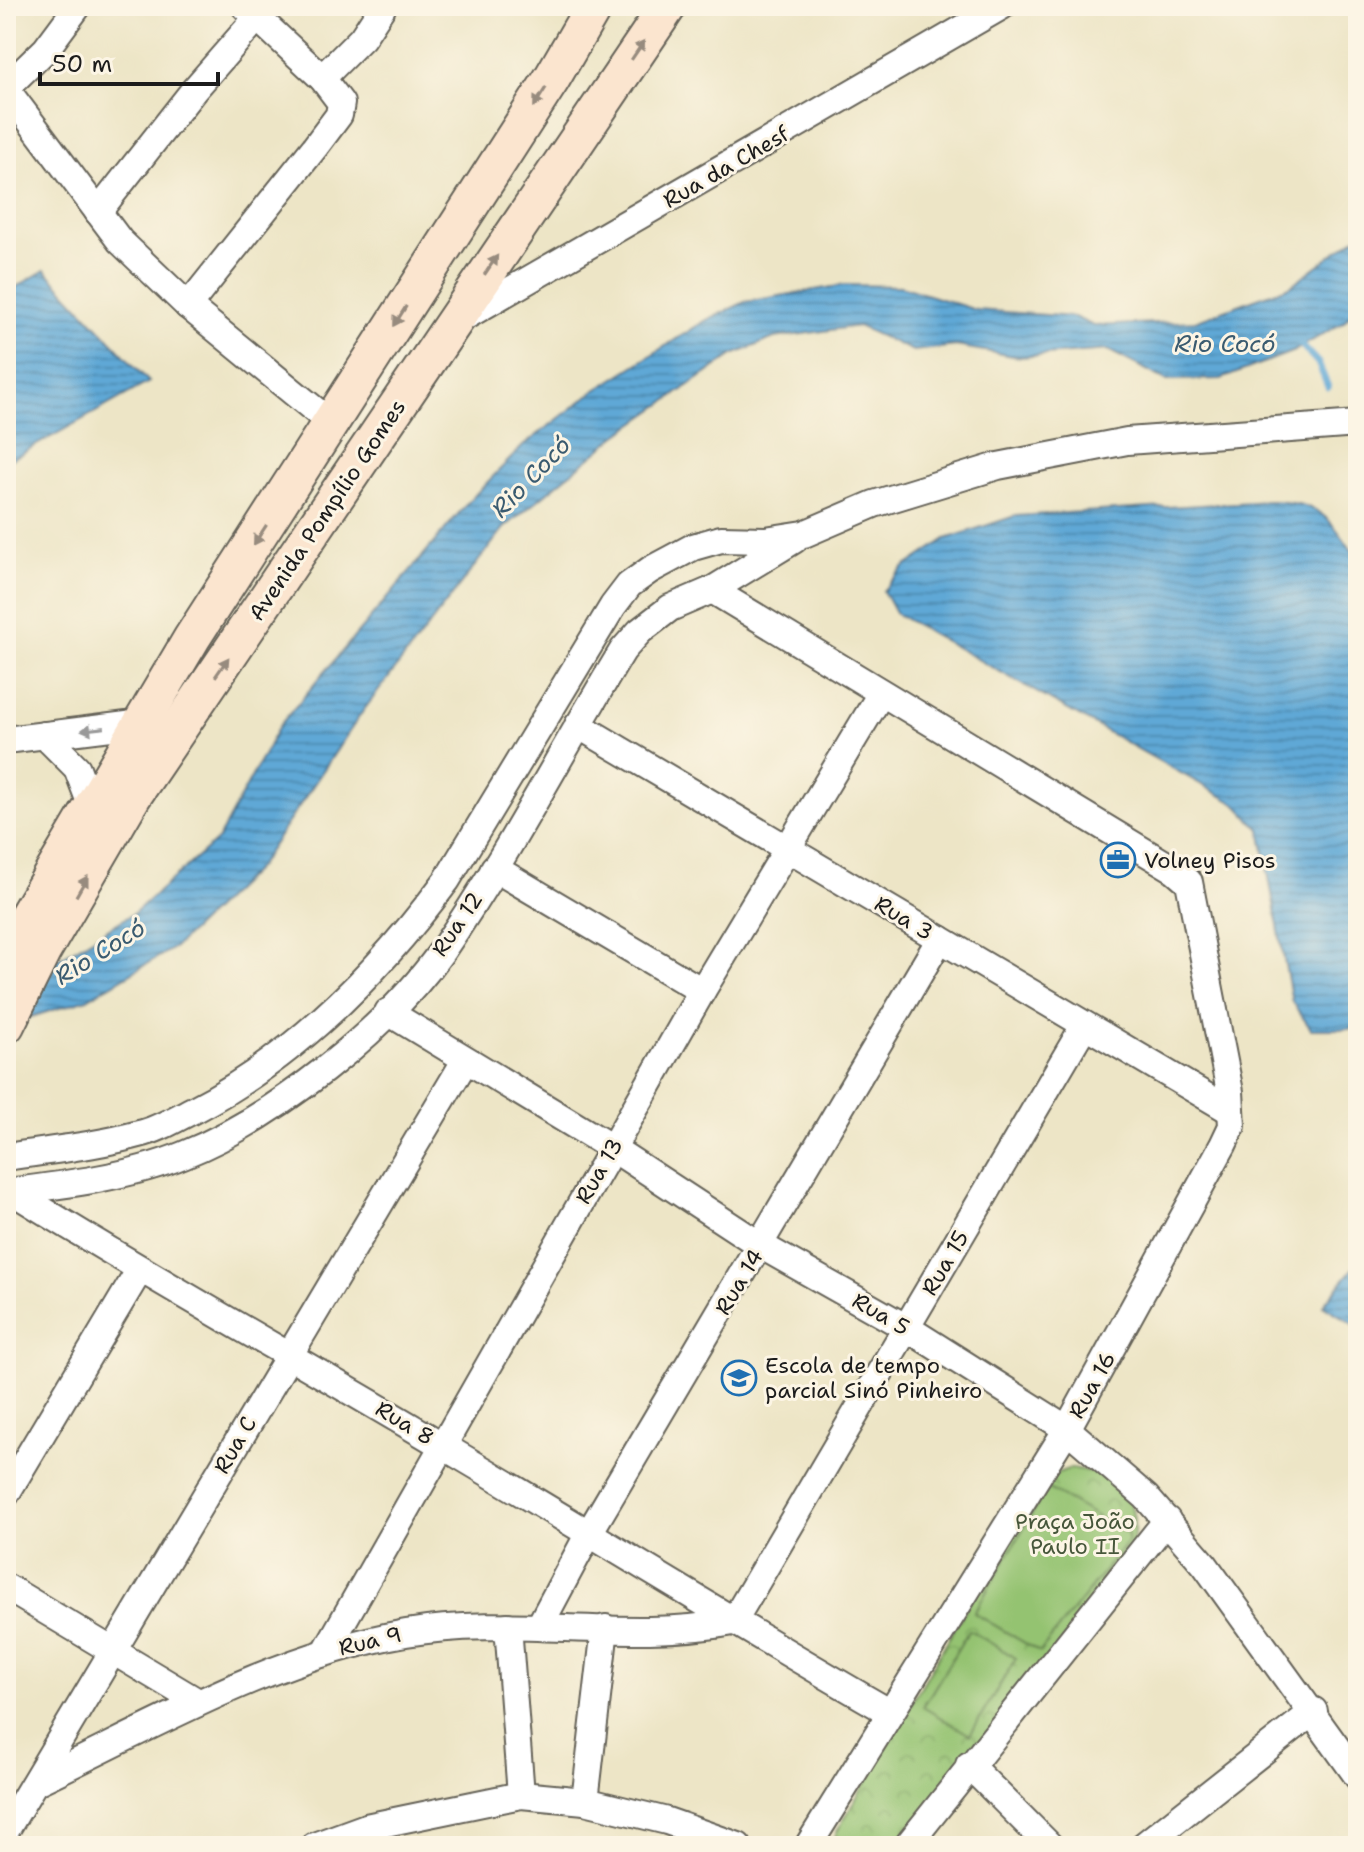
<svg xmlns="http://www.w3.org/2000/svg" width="1364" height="1852" font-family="'Shantell Sans',sans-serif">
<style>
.park{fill:url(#park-crowns);stroke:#587046;stroke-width:2}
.garden{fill:#94c371;stroke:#587046;stroke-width:2}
.water{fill:url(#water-rules);stroke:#3e6279;stroke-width:2}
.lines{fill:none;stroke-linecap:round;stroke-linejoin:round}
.stream{stroke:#5fa8d6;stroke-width:7}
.minor-casing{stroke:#656258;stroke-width:30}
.secondary-casing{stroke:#656258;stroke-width:40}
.minor{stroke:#fff;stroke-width:26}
.secondary{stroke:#fbe5cf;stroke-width:36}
.oneway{fill:#978b7e}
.oneway2{fill:#999}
.labels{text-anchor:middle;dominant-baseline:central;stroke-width:6;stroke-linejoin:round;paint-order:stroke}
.street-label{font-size:22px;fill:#1c1c1c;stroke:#fcf5e5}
.poi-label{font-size:22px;fill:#1c1c1c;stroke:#fcf5e5;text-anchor:start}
.park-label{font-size:22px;fill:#46563a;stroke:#fcf5e5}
.water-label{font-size:24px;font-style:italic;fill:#3a5b70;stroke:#fcf5e5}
</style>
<defs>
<pattern id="park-crowns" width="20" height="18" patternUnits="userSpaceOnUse" patternTransform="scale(2)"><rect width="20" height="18" fill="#94c371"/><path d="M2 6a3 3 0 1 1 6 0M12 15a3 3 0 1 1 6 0" fill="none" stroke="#7fa761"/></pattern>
<pattern id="water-rules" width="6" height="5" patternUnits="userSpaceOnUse" patternTransform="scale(2)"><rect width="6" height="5" fill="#5fa8d6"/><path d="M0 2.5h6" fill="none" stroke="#4e88ad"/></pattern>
</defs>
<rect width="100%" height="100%" fill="#fcf5e5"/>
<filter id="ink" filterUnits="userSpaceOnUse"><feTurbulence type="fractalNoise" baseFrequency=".0125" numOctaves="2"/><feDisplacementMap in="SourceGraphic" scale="16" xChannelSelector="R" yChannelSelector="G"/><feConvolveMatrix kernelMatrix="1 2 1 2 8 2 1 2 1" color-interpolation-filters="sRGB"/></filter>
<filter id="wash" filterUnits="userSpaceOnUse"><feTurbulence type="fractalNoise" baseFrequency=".006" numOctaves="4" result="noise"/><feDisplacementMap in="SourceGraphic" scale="32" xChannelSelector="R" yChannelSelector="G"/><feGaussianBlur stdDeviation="1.8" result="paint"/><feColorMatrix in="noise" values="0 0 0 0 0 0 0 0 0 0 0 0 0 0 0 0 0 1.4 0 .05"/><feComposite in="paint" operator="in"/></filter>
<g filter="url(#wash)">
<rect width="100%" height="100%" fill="#ede5c6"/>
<path class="park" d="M1071 1468C1126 1475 1142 1503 1131 1555L900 1846H833L836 1833 1034 1491 1051 1475Z"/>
<g class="garden">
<path d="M1047 1488 1128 1534 1127 1542 1040 1652 974 1613Z"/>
<path d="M969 1630 1016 1658 970 1735 923 1707Z"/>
</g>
<g class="water">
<path d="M1358 236V308L1342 323 1294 351 1221 379 1166 380 1108 350 1019 357 956 346 913 351 858 326 774 338 733 355 616 436 504 528 363 711 258 867 175 947 87 999 28 1018 6 1031V981L63 956 134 913 218 839 279 726 470 500 523 446 593 392 705 321 745 302 844 285 900 286 976 310 1074 317 1094 326 1195 321 1290 286Z"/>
<path d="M45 270 149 382 6 462V293Z"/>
<path d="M1269 501C1322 502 1329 518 1358 559V1025L1349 1029H1311L1292 1002 1260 829 1236 804 895 613 883 591 903 568 946 539 1015 516Z"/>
<path d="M1353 1268 1358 1269V1327L1323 1305Z"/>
</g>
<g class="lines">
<g class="stream">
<path d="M1297 340 1318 363 1328 387"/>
<path d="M1356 449 1358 452"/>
</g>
</g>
</g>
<g filter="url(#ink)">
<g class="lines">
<g class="minor-casing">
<g id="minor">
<path d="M322 78 362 38 383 6"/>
<path d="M6 88 46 49 78 6"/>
<path d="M6 89 120 241 188 306 332 424"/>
<path d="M98 212 194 90 256 19"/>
<path d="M188 306 315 147 339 115 341 103 322 78 245 6"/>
<path d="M459 320 1002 6"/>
<path d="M712 590 1175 870 1189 882 1230 1092 1232 1126 1223 1145 1067 1429 808 1846"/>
<path d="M578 725 1231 1111"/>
<path d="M44 735 77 768 91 805"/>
<path d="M6 740 143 723"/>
<path d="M494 868 702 991"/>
<path d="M388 1012 612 1148 760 1245 907 1328 1067 1429 1146 1497 1205 1565 1358 1777"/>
<path d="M6 1157C50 1150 96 1146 139 1134 158 1130 177 1118 195 1109 297 1056 379 972 447 880L613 606 629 585 650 570 693 547 721 539 765 540 804 534 874 504 998 466 1127 441 1358 424"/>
<path d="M12 1191C152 1279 296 1358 438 1443 589 1532 737 1625 889 1712"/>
<path d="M6 1192C63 1185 130 1177 183 1155 273 1119 386 1030 442 951 508 855 562 750 623 650L640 631 670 608 712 590 794 540"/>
<path d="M6 1494 139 1271"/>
<path d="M6 1587 198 1702"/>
<path d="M540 1625 589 1533 940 939"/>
<path d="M508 1626 521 1795"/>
<path d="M326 1651 702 991 880 695"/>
<path d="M969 1765 1050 1846"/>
<path d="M36 1782C156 1725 273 1656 406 1633 514 1614 625 1643 733 1622L1084 1026"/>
<path d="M585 1801 605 1628"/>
<path d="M6 1830 465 1061"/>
<path d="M314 1846 366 1827 521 1795 585 1801 667 1821 738 1846"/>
<path d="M907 1846 1167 1520"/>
<path d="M1143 1846 1314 1711"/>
</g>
</g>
<g class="secondary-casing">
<g id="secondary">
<path d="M6 952 192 638 551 80 594 6"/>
<path d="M6 1025 42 952 133 796 668 6"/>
</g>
</g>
<use href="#minor" class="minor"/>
<use href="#secondary" class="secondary"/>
</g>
<defs><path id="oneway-solid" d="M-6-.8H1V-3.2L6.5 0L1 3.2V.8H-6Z" transform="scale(2)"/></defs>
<g class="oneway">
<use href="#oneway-solid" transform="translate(638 50) rotate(-56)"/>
<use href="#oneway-solid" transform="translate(540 97) rotate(122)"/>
<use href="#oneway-solid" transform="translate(491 265) rotate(-56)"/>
<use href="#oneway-solid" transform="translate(400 316) rotate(122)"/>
<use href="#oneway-solid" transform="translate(260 535) rotate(123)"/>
<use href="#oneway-solid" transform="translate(222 667) rotate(-55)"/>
<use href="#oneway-solid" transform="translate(82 886) rotate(-60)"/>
</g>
<use class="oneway2" href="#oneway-solid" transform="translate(93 729) rotate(173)"/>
</g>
<defs>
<g id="office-ring" transform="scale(1.8)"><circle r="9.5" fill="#fcf5e5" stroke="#1f6fb2" stroke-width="1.5"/><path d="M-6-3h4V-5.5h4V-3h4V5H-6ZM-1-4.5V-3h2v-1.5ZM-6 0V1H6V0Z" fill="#1f6fb2"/></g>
<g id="school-ring" transform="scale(1.8)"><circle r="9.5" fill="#fcf5e5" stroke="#1f6fb2" stroke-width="1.5"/><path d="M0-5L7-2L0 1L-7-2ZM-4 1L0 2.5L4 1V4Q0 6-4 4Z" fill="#1f6fb2"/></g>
</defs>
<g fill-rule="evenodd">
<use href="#office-ring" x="1118" y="860"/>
<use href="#school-ring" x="739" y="1378"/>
</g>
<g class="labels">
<g class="street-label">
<text transform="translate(726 167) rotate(-30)">Rua da Chesf</text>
<text transform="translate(327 510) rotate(-56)">Avenida Pompílio Gomes</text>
<text transform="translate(904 918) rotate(31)">Rua 3</text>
<text transform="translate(457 924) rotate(-56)">Rua 12</text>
<text transform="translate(599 1171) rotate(-60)">Rua 13</text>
<text transform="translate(945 1263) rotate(-60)">Rua 15</text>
<text transform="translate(739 1282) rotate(-59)">Rua 14</text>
<text transform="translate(881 1314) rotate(30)">Rua 5</text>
<text transform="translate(1092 1385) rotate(-61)">Rua 16</text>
<text transform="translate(405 1423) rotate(31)">Rua 8</text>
<text transform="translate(235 1445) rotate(-60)">Rua C</text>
<text transform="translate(370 1641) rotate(-13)">Rua 9</text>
</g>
<g class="poi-label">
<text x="1144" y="860">Volney Pisos</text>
<text x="765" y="1365">Escola de tempo<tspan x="765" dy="25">parcial Sinó Pinheiro</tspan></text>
</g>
<g class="park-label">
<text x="1075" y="1521">Praça João<tspan x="1075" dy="25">Paulo II</tspan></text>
</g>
<g class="water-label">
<text x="1225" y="344">Rio Cocó</text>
<text transform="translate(531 477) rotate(-46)">Rio Cocó</text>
<text transform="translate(100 952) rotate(-32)">Rio Cocó</text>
</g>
</g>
<rect width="1364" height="1852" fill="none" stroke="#fcf5e5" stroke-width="32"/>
<path d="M40 72v12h178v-12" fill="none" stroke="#1c1c1c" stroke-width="4"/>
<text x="52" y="72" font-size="24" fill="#1c1c1c" stroke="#fcf5e5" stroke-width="6" paint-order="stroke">50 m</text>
</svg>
